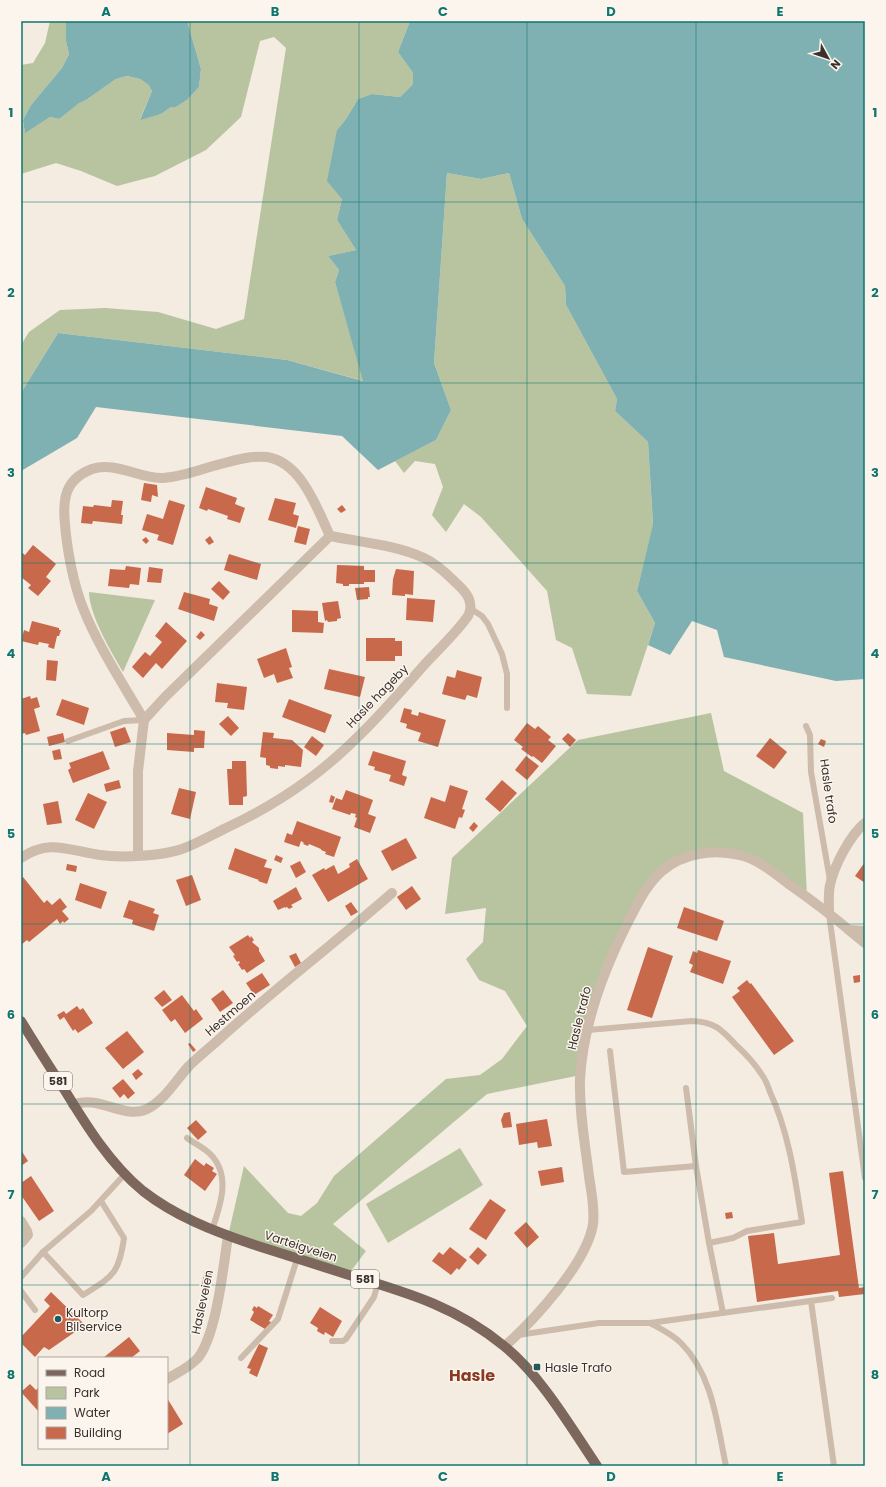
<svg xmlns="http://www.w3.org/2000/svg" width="886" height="1487" font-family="Poppins,sans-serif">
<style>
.green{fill:#b8c4a0}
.water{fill:#7fb0b2}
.building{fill:#c8694b}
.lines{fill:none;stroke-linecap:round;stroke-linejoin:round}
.service{stroke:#cdbbac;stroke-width:6}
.minor{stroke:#cdbbac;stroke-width:10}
.primary{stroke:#7d675c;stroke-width:10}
.grid{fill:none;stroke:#0f766e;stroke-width:1;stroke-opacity:0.55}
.poi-dot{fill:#1f5a5e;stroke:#fbf5ee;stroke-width:1.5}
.labels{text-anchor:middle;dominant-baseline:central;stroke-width:3;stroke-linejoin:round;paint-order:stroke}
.shield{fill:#fbf5ee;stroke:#756b66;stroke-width:1}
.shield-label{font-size:11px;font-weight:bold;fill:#3b302b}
.street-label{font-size:12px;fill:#3b302b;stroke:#fbf5ee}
.poi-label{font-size:12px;fill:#3b302b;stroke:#fbf5ee;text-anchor:start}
.district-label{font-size:16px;font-weight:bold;fill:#8c3b22;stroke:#fbf5ee}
.neatline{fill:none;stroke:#0f766e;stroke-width:1.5}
.grid-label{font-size:13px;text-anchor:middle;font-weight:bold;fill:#0f766e}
</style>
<rect width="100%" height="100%" fill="#f4ebe1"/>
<g class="green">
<path d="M50 21H66V41L69 54 62 68 31 105 23 120 25 132 50 117 59 119 79 102 86 100 116 79 127 76 140 79 150 85 152 91 140 119 161 114 171 107H176L187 100 199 87 201 69 192 38 188 24 189 21H410L398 52 413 73V84L400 97 372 94 358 99 346 119 337 130 342 199 337 220 356 250 328 256 339 270 335 282 364 381 287 360 58 333 21 393V345L29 332 60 310 105 308 158 312 216 329 244 319 286 48 274 37 260 41 241 117 206 150 155 176 117 186 81 171 56 163 21 174V65L33 63 45 43Z"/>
<path d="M447 173 481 179 509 173 522 219 565 286 566 305 617 399 615 411 648 442 653 525 637 591 655 623 631 696 587 694 572 648 556 640 547 591 481 517 464 504 446 532 432 515 443 487 435 464 415 461 404 473 395 461 436 440 451 410 434 363Z"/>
<path d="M89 592 155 600 123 672C111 652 89 614 89 592Z"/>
<path d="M711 713 724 771 803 813 807 897 740 855H692L648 887 599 988 581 1075 487 1094 333 1224 366 1251 348 1275 228 1236 244 1166 288 1213 301 1216 317 1203 334 1176 446 1079 480 1075 502 1059 527 1026 505 991 479 980 466 959 483 942 486 908 445 914 452 858 578 740Z"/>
<path d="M460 1148 483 1185 388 1243 366 1204Z"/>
</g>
<g class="water">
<path d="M66 21H189L188 24 192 38 201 69 199 87 187 100 176 107H171L161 114 140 120 152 91 149 85 140 79 127 76 116 79 86 100 79 103 59 119 50 117 25 133 23 120 31 105 62 68 69 54 66 41Z"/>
<path d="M410 21H865V679L836 681 724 657 717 630 692 621 670 655 648 645 655 623 637 591 653 524 648 442 615 411 617 399 566 305 565 286 522 219 509 173 481 179 447 173 434 363 451 410 436 440 378 470 342 436 96 407 77 438 21 471V393L58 333 287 360 363 381 335 282 339 270 328 256 356 250 337 220 342 199 327 181 337 130 346 119 358 99 372 94 400 97 413 84V73L398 52Z"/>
</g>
<g class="building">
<path d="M144 483 157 485 158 497 152 495 151 502 141 500Z"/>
<path d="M206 487 237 498 235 504 245 508 240 523 227 519 228 516 208 509 207 511 199 508Z"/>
<path d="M275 498 296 503 293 514 299 516 296 528 268 520Z"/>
<path d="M112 500 123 501 121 515H123L122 524 93 521 92 524 81 523 83 506 93 507 94 505 111 507Z"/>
<path d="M169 500 185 505 173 545 157 540 159 535 142 530 147 514 163 519Z"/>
<path d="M342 505 346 510 341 513 337 509Z"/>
<path d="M298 526 310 529 306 545 294 542Z"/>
<path d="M210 536 214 542 209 545 205 540Z"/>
<path d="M146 537 149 541 146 544 142 540Z"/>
<path d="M33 545 56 564 46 577 51 581 38 596 28 588 31 585 21 577V552L25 555Z"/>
<path d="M229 554 261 564 257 580 224 570Z"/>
<path d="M337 565 364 566V570H375V582H364V584H349V586H343V584L336 583Z"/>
<path d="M126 566 141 568 139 585 130 584 129 588 108 586 110 569 125 570Z"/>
<path d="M149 567 163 569 161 583 147 582Z"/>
<path d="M396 569 414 571 413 595 405 594V596L392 595 393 579Z"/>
<path d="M219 581 230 592 223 600 211 589Z"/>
<path d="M369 587 370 597H368V599L357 600 355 588Z"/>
<path d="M184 592 210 599 209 604 218 607 214 621 178 609Z"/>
<path d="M407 598 435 600 433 622 406 620Z"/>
<path d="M338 601 341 618 337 619V621L328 622 327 620 325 621 322 603Z"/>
<path d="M292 610 318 611V622L324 623 323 633 292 632Z"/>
<path d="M32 621 59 628V630H61L59 636H57L54 649 48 647 49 644 39 642 38 645 21 641 24 630 29 632Z"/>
<path d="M166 622 187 641 162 669 156 663 143 678 132 667 145 652 150 656 162 642 155 636Z"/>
<path d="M201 631 205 635 200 640 196 637Z"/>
<path d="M366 638H395V641H402V656H395V661H366Z"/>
<path d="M286 648 292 667 289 668 293 678 277 683 274 674 264 678 257 659Z"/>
<path d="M47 660 58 661 56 681 46 680Z"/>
<path d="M329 669 365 677 360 697 324 689Z"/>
<path d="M457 670 482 677 477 698 467 695 465 700 442 694 447 676 455 678Z"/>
<path d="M217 683 247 687 244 710 227 708 228 703 215 702Z"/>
<path d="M30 696 31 699 37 697 40 707 34 709 40 731 26 735 25 733 21 734V699Z"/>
<path d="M62 699 89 708 84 725 56 715Z"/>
<path d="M289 699 332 715 325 733 282 717Z"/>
<path d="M404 708 412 710 411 714 418 716 419 712 446 720 438 747 418 741 421 733 406 728 407 724 400 722Z"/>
<path d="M228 716 239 728 231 736 219 724Z"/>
<path d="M527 723 535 729 538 726 551 737 548 740 556 746 542 763 533 756 532 757 521 749 523 747 514 740Z"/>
<path d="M125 727 131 742 115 747 110 732Z"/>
<path d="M194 730 205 731 204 748H194V752L167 750V733L194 735Z"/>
<path d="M263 732 274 733 273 738 292 740 303 750 301 767 285 765V767L278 766V769L270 768V766L266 765V758L260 757Z"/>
<path d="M63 733 65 742 49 746 47 737Z"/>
<path d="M568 733 576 740 570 747 562 739Z"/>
<path d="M312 736 324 745 316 756 304 747Z"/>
<path d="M770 738 787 752 774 769 756 756Z"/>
<path d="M821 739 826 741 824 747 818 744Z"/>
<path d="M60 749 62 759 54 760 52 751Z"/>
<path d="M103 751 110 769 73 783 68 770 71 768 69 763Z"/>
<path d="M373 751 406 761 402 775 407 777 404 786 389 781 391 775 374 770 375 767 368 765Z"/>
<path d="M526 756 539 766 527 780 515 770Z"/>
<path d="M232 761H246L247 796 243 797V805H229L227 769H232Z"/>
<path d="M119 780 121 788 106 792 104 784Z"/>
<path d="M502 780 517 793 500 812 485 799Z"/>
<path d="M450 785 468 791 462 809 465 810 462 818 459 817 455 829 424 818 431 797 445 802Z"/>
<path d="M179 788 196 792 190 819 171 814Z"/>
<path d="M346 790 373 800 368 814 376 817 370 833 354 827 357 818 355 817 356 814 351 813 350 815 332 809 336 798 342 800Z"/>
<path d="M88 793 107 802 94 829 75 820Z"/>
<path d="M331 795 335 797 333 803 329 802Z"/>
<path d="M58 801 62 823 47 825 43 804Z"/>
<path d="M297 821 341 837 334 857 325 854 326 852 321 850V849L309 844 308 846 303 844 304 843 301 841 299 847 284 842 287 833 292 835Z"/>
<path d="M474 822 478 826 473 832 469 828Z"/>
<path d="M406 838 417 858 392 871 381 851Z"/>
<path d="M235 848 267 860 264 867 272 869 267 884 258 881 259 880 228 869Z"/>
<path d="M276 855 283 858 281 863 274 860Z"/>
<path d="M357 859 368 879 328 902 312 875 324 868 325 870 334 865 338 874 350 867 349 864Z"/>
<path d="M300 861 306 872 296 878 290 866Z"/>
<path d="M865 862V883L855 876Z"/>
<path d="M67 864 77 866 76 872 66 870Z"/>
<path d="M192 875 201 900 186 906 176 880Z"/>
<path d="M23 877 44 903 47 900 52 905 60 898 67 907 62 911 69 919 64 923 63 921 60 924 57 919 29 942 27 940 21 945V878Z"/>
<path d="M80 883 107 892 101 909 75 900Z"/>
<path d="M412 886 421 899 406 910 397 897Z"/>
<path d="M296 887 302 899 291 905 293 907 289 909 287 907 285 908V907L278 910 273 901Z"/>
<path d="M129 900 155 909 153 913 159 915 154 931 132 924 133 920 123 917Z"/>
<path d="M351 902 358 912 351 916 345 906Z"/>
<path d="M684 907 724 921 717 941 677 928Z"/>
<path d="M248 935 250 938 251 936 254 940 252 942 259 948V951L265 961 247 973 244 969 242 970 238 964 240 963 239 961 237 962 233 956 235 955 229 947Z"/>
<path d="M648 947 673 956 652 1018 627 1010Z"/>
<path d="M698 950 731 961 723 984 690 972 693 965 689 963 693 951 697 953Z"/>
<path d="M296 953 301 963 295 967 289 956Z"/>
<path d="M262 973 270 985 254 995 246 983Z"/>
<path d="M860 975V982L854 983 853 976Z"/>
<path d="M747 980 750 984 751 983 794 1041 774 1055 732 997 740 991 737 988Z"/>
<path d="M164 990 172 1000 162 1007 154 998Z"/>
<path d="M223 990 233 1003 220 1012 211 999Z"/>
<path d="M182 995 194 1011 196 1009 203 1019 185 1033 175 1019 171 1022 162 1010Z"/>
<path d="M77 1006 80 1010 83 1008 93 1023 78 1033 75 1029 73 1031 64 1017 60 1020 57 1015 64 1011 66 1014Z"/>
<path d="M127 1031 144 1052 123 1069 105 1048Z"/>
<path d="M190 1043 196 1050 193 1052 188 1044Z"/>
<path d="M138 1069 143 1074 136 1080 132 1074Z"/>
<path d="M123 1079 135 1093 128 1099 124 1094 120 1098 112 1088Z"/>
<path d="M510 1112 512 1127 503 1128 501 1120 504 1113Z"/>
<path d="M547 1119 552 1146 538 1148 537 1142 519 1145 516 1124Z"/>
<path d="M196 1120 207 1132 198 1140 187 1128Z"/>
<path d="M21 1150 28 1161 21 1166Z"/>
<path d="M195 1159 204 1166 206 1163 214 1168 212 1171 217 1174 205 1191 184 1175Z"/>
<path d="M562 1167 564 1182 541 1186 538 1171Z"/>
<path d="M843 1171 859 1288 865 1287V1294L839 1297 838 1291 757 1302 748 1236 774 1233 778 1264 840 1255 829 1173Z"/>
<path d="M31 1176 54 1211 39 1221 21 1195V1183Z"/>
<path d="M490 1199 506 1210 486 1240 469 1229Z"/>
<path d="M732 1212 733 1218 726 1219 725 1213Z"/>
<path d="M526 1222 539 1237 527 1248 514 1233Z"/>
<path d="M450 1247 467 1260 459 1270 457 1268 451 1275 432 1261 439 1252 443 1255Z"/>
<path d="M478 1247 487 1255 478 1265 469 1257Z"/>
<path d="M205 1271 212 1272 209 1286 202 1284Z"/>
<path d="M51 1292 85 1325 49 1350 44 1347 35 1357 21 1343V1337L50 1306 44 1300Z"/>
<path d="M254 1306 257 1308 258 1306 273 1315 269 1321 272 1323 268 1329 265 1328V1329L250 1320 254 1312 252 1310Z"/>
<path d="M320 1307 342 1321 333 1337 325 1332 324 1335 317 1331 318 1328 310 1323Z"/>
<path d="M129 1337 140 1351 131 1358H103Z"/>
<path d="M259 1344 268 1348 257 1377 249 1373 251 1369 247 1368Z"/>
<path d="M30 1384 36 1390 39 1387V1412L21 1392Z"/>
<path d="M167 1398 183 1424 167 1434Z"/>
</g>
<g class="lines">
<g class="service">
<path d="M471 609 482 616 488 624 502 654 507 674V708"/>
<path d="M806 726 810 735 811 772 830 880"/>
<path d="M68 741 124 721 144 720"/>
<path d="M829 914 865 1178"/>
<path d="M588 1030 692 1021C715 1022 721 1029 736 1045 746 1054 755 1064 762 1075 766 1080 768 1086 770 1092 789 1133 795 1178 802 1222L747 1231 733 1238 709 1243"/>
<path d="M610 1051 624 1172 696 1166"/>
<path d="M686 1088 696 1166 709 1243 723 1313"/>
<path d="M187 1138C194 1143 202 1147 208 1152 232 1173 221 1204 212 1230"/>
<path d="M43 1252 83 1295C113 1276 119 1274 124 1238L101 1201"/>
<path d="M21 1277 43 1252 91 1211 125 1174"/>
<path d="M21 1291 35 1310"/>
<path d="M811 1301 834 1466"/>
<path d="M650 1323C661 1329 672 1334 681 1343 713 1375 717 1424 726 1466"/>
<path d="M518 1335 599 1323H650L832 1298"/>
<path d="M332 1341H343L346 1339 374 1297 378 1283"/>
<path d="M241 1358 278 1319 297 1259"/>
</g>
<g class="minor">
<path d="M144 720C123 684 98 646 83 608 74 585 69 559 66 535 63 506 60 481 92 469 115 461 140 479 163 478 180 477 197 471 213 466 229 462 250 455 267 457 301 462 317 508 330 536"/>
<path d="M21 858C50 838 69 851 100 855 121 858 162 856 182 849 196 844 210 836 224 829 252 816 279 801 305 782 350 750 388 706 425 664 438 650 457 632 468 616 471 611 471 605 469 599 466 591 459 586 453 580 445 572 435 563 424 558 397 545 360 542 330 536L165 697 144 720 138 771V855"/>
<path d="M829 913C829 904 828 894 830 885 834 866 850 835 865 823"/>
<path d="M849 930 865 943"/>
<path d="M73 1105C98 1094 124 1120 147 1109 165 1100 176 1080 189 1066 198 1057 207 1050 216 1042 273 990 334 944 392 893"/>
<path d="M21 1221 27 1231 28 1235 21 1243"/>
<path d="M505 1346C534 1320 587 1263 593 1224 595 1208 591 1191 589 1176 585 1144 579 1111 580 1079 583 1024 604 969 629 920 638 903 647 884 662 871 682 853 713 849 739 855 758 859 774 873 790 885 810 899 830 914 849 930L865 931"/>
<path d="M167 1379C177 1373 190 1367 198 1358 217 1333 223 1268 228 1236"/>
</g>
<path class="primary" d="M21 1021C35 1044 49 1066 64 1089 86 1125 110 1164 143 1191 175 1216 213 1231 252 1244 283 1254 315 1264 346 1274 405 1292 456 1306 504 1346 542 1377 570 1426 597 1466"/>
</g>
<path class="grid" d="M190 21V1466M359 21V1466M527 21V1466M696 21V1466M21 202H865M21 383H865M21 563H865M21 744H865M21 924H865M21 1104H865M21 1285H865"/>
<g class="poi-dot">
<circle cx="58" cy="1319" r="4"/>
<rect x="533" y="1363" width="8" height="8" rx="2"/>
</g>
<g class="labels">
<g class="shield">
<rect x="44" y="1072" width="28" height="18" rx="3"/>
<rect x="351" y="1270" width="28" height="18" rx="3"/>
</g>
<g class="shield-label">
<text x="58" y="1081">581</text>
<text x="365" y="1279">581</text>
</g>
<g class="street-label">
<text transform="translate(377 696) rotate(-46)">Hasle hageby</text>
<text transform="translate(829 791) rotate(82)">Hasle trafo</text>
<text transform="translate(230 1013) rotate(-41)">Hestmoen</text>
<text transform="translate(579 1018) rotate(-76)">Hasle trafo</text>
<text transform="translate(301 1246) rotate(18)">Varteigveien</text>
<text transform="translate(202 1302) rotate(-78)">Hasleveien</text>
</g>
<g class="poi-label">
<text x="66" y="1312">Kultorp<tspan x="66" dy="14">Bilservice</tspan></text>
<text x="545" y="1367">Hasle Trafo</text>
</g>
<g class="district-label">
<text x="472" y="1375">Hasle</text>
</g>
</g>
<rect width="886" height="1487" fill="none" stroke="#fbf5ee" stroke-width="44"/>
<rect x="38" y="1357" width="130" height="92" fill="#fbf5ee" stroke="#aea6a0"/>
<rect x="46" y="1370" width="20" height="6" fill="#7d675c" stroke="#aea6a0"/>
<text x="74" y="1377" font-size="12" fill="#3b302b">Road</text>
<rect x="46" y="1387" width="20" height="12" fill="#b8c4a0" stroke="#aea6a0"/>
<text x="74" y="1397" font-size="12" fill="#3b302b">Park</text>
<rect x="46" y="1407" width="20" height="12" fill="#7fb0b2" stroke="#aea6a0"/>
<text x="74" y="1417" font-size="12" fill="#3b302b">Water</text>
<rect x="46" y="1427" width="20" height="12" fill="#c8694b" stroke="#aea6a0"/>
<text x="74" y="1437" font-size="12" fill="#3b302b">Building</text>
<g transform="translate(828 58) rotate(130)" stroke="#fbf5ee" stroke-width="3" paint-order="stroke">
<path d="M0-3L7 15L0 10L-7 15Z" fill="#3b302b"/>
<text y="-6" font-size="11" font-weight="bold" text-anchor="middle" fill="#3b302b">N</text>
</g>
<rect x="22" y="22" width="842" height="1443" class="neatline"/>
<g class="grid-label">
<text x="106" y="16">A</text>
<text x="275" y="16">B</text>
<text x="443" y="16">C</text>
<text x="611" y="16">D</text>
<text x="780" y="16">E</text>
<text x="11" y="117">1</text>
<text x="875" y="117">1</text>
<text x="11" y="297">2</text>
<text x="875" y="297">2</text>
<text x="11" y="477">3</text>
<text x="875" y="477">3</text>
<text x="11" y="658">4</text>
<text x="875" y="658">4</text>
<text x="11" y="838">5</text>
<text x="875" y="838">5</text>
<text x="11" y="1019">6</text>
<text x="875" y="1019">6</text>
<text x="11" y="1199">7</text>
<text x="875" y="1199">7</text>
<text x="11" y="1379">8</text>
<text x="875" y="1379">8</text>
<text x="106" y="1481">A</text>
<text x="275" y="1481">B</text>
<text x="443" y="1481">C</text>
<text x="611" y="1481">D</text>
<text x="780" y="1481">E</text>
</g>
</svg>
